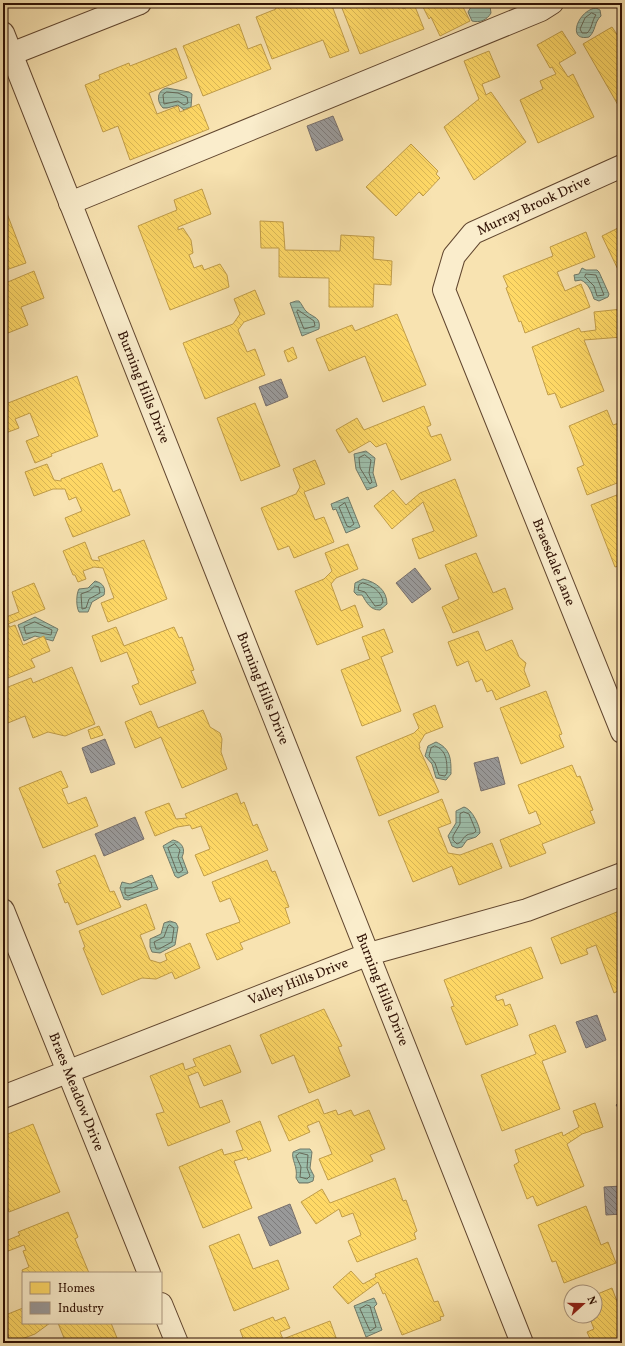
<svg xmlns="http://www.w3.org/2000/svg" width="625" height="1346" font-family="Vollkorn,serif">
<style>
.water{fill:url(#water-rules);stroke:#717968}
.homes{fill:url(#homes-back-hatch);stroke:#c19d49}
.industry{fill:url(#industry-back-hatch);stroke:#79706c}
.lines{fill:none;stroke-linecap:round;stroke-linejoin:round}
.shore{stroke:#666857;stroke-width:1}
.minor-casing{stroke:#61462f;stroke-width:24}
.minor{stroke:#faedcc;stroke-width:22}
.labels{text-anchor:middle;dominant-baseline:central;stroke-width:4;stroke-linejoin:round;paint-order:stroke}
.street-label{font-size:14px;fill:#2f1104;stroke:#faedcc}
</style>
<defs>
<pattern id="water-rules" width="6" height="5" patternUnits="userSpaceOnUse"><rect width="6" height="5" fill="#9dbeaa"/><path d="M0 2.5h6" fill="none" stroke="#88a291"/></pattern>
<pattern id="homes-back-hatch" width="6" height="6" patternUnits="userSpaceOnUse"><rect width="6" height="6" fill="#ffd966"/><path d="M-1 5l2 2M0 0l6 6M5-1l2 2" fill="none" stroke="#dbb957"/></pattern>
<pattern id="industry-back-hatch" width="6" height="6" patternUnits="userSpaceOnUse"><rect width="6" height="6" fill="#999"/><path d="M-1 5l2 2M0 0l6 6M5-1l2 2" fill="none" stroke="#7d7b7b"/></pattern>
</defs>
<rect width="100%" height="100%" fill="#f8e3b1"/>
<filter id="stains"><feTurbulence type="fractalNoise" baseFrequency=".005" numOctaves="4"/><feColorMatrix values="0 0 0 0 .2 0 0 0 0 .09 0 0 0 0 .02 0 0 0 .5 -.17"/></filter>
<radialGradient id="worn" r=".72"><stop offset=".6" stop-color="#630" stop-opacity="0"/><stop offset="1" stop-color="#630" stop-opacity=".3"/></radialGradient>
<g class="water">
<path d="M471 3H496V4L490 6 491 13C487 20 480 23 472 21L468 12 471 7Z"/>
<path d="M596 8 600 10 601 16C594 22 596 31 589 37 566 42 578 10 596 8Z"/>
<path d="M167 88 189 92 192 94 191 107 184 110 178 105 167 108H163C156 101 157 90 167 88Z"/>
<path d="M582 268 586 270H597L599 272 609 294 608 297 599 301 594 299C591 291 589 284 581 280L575 281 574 275 579 274Z"/>
<path d="M296 301H299C302 304 304 310 307 312 314 318 321 317 319 329L302 336 290 303Z"/>
<path d="M366 451 375 458 373 473 377 486 367 490 356 469 354 454Z"/>
<path d="M348 497 360 527 346 533 336 509 333 510 331 504Z"/>
<path d="M363 579C376 582 387 590 387 604L380 610C370 610 367 603 362 595H357L354 592 355 583Z"/>
<path d="M95 581C103 583 106 588 104 595L92 602 88 612H79C76 607 76 594 79 589L88 588Z"/>
<path d="M35 617 58 629 53 641 35 636 24 641 18 625Z"/>
<path d="M436 742C451 749 451 759 451 774L446 780 436 778 432 764 425 756 428 746Z"/>
<path d="M464 807C472 809 480 826 480 833L476 837 467 840 462 847 457 848 452 846 448 836 456 823V811Z"/>
<path d="M173 840C182 842 186 849 182 857L188 873 178 878 175 876 163 846Z"/>
<path d="M152 875 158 889 128 900 124 899 120 888 122 882 130 884Z"/>
<path d="M170 921 176 923 178 927 175 945 160 953 152 952 150 947V939L161 934 164 923Z"/>
<path d="M300 1149H310L312 1152 310 1168 314 1176 313 1181 308 1183H299L296 1178C298 1166 291 1160 293 1152Z"/>
<path d="M374 1298 377 1304 374 1307 382 1330 366 1337 354 1306Z"/>
</g>
<g class="homes">
<path d="M277 3H331L349 51 330 58 323 40 272 59 256 17 276 9 274 4Z"/>
<path d="M340 3H401L403 9 414 4 424 29 360 54Z"/>
<path d="M421 3H452L454 6 461 3 470 21 440 36 431 17 429 19Z"/>
<path d="M239 24 248 49 261 44 271 69 203 96 183 46Z"/>
<path d="M612 27 622 42V103L618 105 583 44Z"/>
<path d="M562 31 576 53 559 63 568 77 573 74 594 117 538 143 520 100 543 89 540 81 556 74 552 67 550 68 537 45Z"/>
<path d="M176 48 187 78 149 93 157 114 178 106 180 112 199 104 209 129 130 160 118 126 103 132 85 85 100 79 99 75 129 63 130 66Z"/>
<path d="M489 51 500 77 482 84 486 95 491 92 526 142 474 180 444 127 479 99 464 61Z"/>
<path d="M411 144 438 171 436 174 440 178 423 196 419 192 396 216 366 187Z"/>
<path d="M202 189 211 214 178 227V230L183 228 191 240 193 253 189 255 194 268 202 265 204 270 220 264 227 275 229 287 170 310 138 226 177 210 174 200Z"/>
<path d="M3 203 26 263 3 271Z"/>
<path d="M260 221 283 222 285 250 340 251 341 235 374 237 373 259 392 261 391 285 374 284 373 307H329V278L279 277V248H261Z"/>
<path d="M622 226V278L602 236Z"/>
<path d="M586 232 595 257 557 272 565 291 581 284 590 307 525 333 521 321 519 322 506 288 508 287 503 276 553 256 550 247Z"/>
<path d="M34 271 44 298 21 307 28 325 3 335V284Z"/>
<path d="M255 290 265 314 244 322 238 330 247 352 255 349 265 375 205 399 183 343 233 324 240 314 234 299Z"/>
<path d="M622 309V337L584 340 604 391 561 408 555 393 548 395 532 347 579 328 581 332 596 330 594 312Z"/>
<path d="M397 314 426 385 383 402 365 356 329 371 316 339 352 325 355 331Z"/>
<path d="M293 347 297 358 288 362 284 351Z"/>
<path d="M77 376 98 436 51 454 52 456 35 463 26 441 39 436 30 413 15 419 19 428 3 434V405Z"/>
<path d="M255 403 280 466 241 481 217 418Z"/>
<path d="M424 406 431 425 427 427 431 437 441 434 451 460 401 480 386 443 376 447 370 441 349 453 336 430 357 418 364 430Z"/>
<path d="M607 410 613 425 622 422V481L587 495 577 468 584 465 569 426Z"/>
<path d="M315 460 325 484 304 492 315 520 324 517 334 542 294 558 289 546 278 550 261 508 296 494 300 487 293 469Z"/>
<path d="M102 463 113 492 120 489 130 515 73 537 65 518 82 511 76 497 69 500 65 489H53L34 496 25 472 47 464 54 480 61 481V479Z"/>
<path d="M455 479 477 536 419 559 412 539 434 531 423 502 392 529 374 506 393 490 406 505 420 493Z"/>
<path d="M622 493V565L615 567 591 505Z"/>
<path d="M144 540 167 599 108 622 101 603 114 598 103 568 94 567 83 571 86 579 78 582 75 575H73L63 551 85 542 92 560 100 561 98 557Z"/>
<path d="M348 544 358 569 336 578 331 584 341 611 355 605 363 627 317 645 295 591 324 579 332 571 325 553Z"/>
<path d="M476 553 493 593 505 588 513 609 453 633 442 607 459 599 445 565Z"/>
<path d="M3 574 8 586 3 588Z"/>
<path d="M34 583 45 609 8 624 10 627 15 625 23 645 44 636 50 651 31 659 35 667 3 680V616L5 615 6 617 19 612 12 592Z"/>
<path d="M116 627 124 646 174 627 179 638 182 637 194 670 191 671 196 683 140 705 132 686 139 683 127 652 101 662 92 636Z"/>
<path d="M384 629 393 652 381 657 401 711 362 726 341 670 370 659 362 637Z"/>
<path d="M478 631 486 651 512 640 519 657 526 663 524 670 530 686 496 700 492 690 487 692 482 679 476 682 468 661 457 666 448 642Z"/>
<path d="M72 667 95 724 65 736 48 732 33 738 25 716 3 725V689L31 678 33 683Z"/>
<path d="M546 691 562 734 559 735 564 747 521 764 500 708Z"/>
<path d="M435 705 443 727 425 734 419 744 420 748H419L439 792 379 816 356 757 414 733 419 728 413 714Z"/>
<path d="M203 710 210 727 220 733 222 739 221 752 227 769 182 788 161 737 135 748 125 722 151 711 158 728Z"/>
<path d="M99 726 103 735 91 739 88 730Z"/>
<path d="M572 765 577 777 580 776 593 810 590 811 595 823 542 844 546 853 510 867 500 840 541 824 536 811 529 814 518 785Z"/>
<path d="M61 771 68 787 62 789 68 804 86 797 98 826 43 848 19 788Z"/>
<path d="M237 793 241 804 244 802 253 826 257 824 268 850 204 876 195 855 210 849 201 826 192 829 190 825 177 827 155 836 145 812 169 803 176 819 187 818 185 814Z"/>
<path d="M442 799 451 823 438 828 448 853 460 855 492 843 502 868 459 885 452 866 413 882 388 821Z"/>
<path d="M95 855 110 892 114 891 121 907 77 925 68 902 65 903 58 884 61 883 56 871Z"/>
<path d="M267 860 272 872 275 871 289 907 285 908 290 923 240 943 243 949 217 960 206 934 240 922 230 898 220 902 212 882Z"/>
<path d="M146 904 155 929 140 935 150 960 160 963 167 960 165 954 190 943 200 968 175 979 172 972 156 979 142 978 102 995 83 948 85 947 79 931Z"/>
<path d="M622 910V989L614 993 596 945 586 949 588 954 561 964 551 938Z"/>
<path d="M531 947 543 978 495 996 497 1001 503 999 505 1006 510 1004 518 1025 466 1045 451 1007 454 1006 444 980Z"/>
<path d="M324 1009 342 1046 338 1047 350 1076 309 1093 294 1055 272 1064 260 1035Z"/>
<path d="M555 1025 566 1052 542 1061 560 1109 502 1131 481 1075 536 1054 529 1035Z"/>
<path d="M230 1045 241 1072 204 1086 198 1072 188 1076 200 1108 222 1100 230 1122 168 1146 156 1114 164 1112 150 1076 183 1063 185 1070 196 1066 193 1059Z"/>
<path d="M318 1099 324 1114 336 1110 338 1115 351 1110 354 1116 369 1110 385 1149 370 1155 373 1161 328 1180 319 1159 332 1154 319 1121 307 1126 310 1132 289 1141 278 1116Z"/>
<path d="M595 1103 603 1127 582 1134 567 1144 584 1186 537 1206 533 1196 527 1199 514 1165 519 1162 515 1150 562 1132 563 1136 579 1127 573 1111Z"/>
<path d="M260 1121 271 1151 248 1160 247 1157 234 1161 252 1208 203 1228 179 1167 222 1149 224 1155 243 1150 236 1131Z"/>
<path d="M33 1124 60 1192 9 1212 3 1196V1188L7 1186 3 1176V1136Z"/>
<path d="M395 1178 403 1201 406 1200 417 1231 414 1233 416 1239 357 1262 348 1241 361 1235 353 1213 342 1217 339 1209 316 1224 301 1202 322 1189 330 1203Z"/>
<path d="M586 1206 601 1245 608 1242 616 1263 564 1283 556 1261 552 1262 538 1225Z"/>
<path d="M68 1212 78 1237 75 1239 89 1273H23L22 1270 29 1267 23 1251 26 1250 24 1245 3 1253V1242L20 1235 18 1232Z"/>
<path d="M239 1234 253 1269 278 1260 289 1289 234 1311 209 1246Z"/>
<path d="M417 1258 434 1302 438 1301 444 1316 440 1317 441 1320 402 1335 385 1293 383 1294 378 1282 348 1304 333 1287 351 1271 363 1284 376 1277 375 1274Z"/>
<path d="M612 1288 622 1315V1343H592L587 1332 594 1329 589 1316H595V1295Z"/>
<path d="M23 1308V1323H50L35 1334 11 1343 3 1321V1316Z"/>
<path d="M273 1317 275 1321 285 1317 290 1328 280 1332 283 1339 330 1321 338 1343H245L240 1330Z"/>
<path d="M58 1323H111L119 1343H66Z"/>
<path d="M458 1339 459 1343H447Z"/>
</g>
<g class="industry">
<path d="M333 116 343 140 316 151 307 126Z"/>
<path d="M281 379 288 397 266 406 259 387Z"/>
<path d="M415 568 431 589 412 603 396 583Z"/>
<path d="M105 739 115 764 91 773 82 748Z"/>
<path d="M498 757 505 784 481 791 474 763Z"/>
<path d="M135 817 144 839 104 856 95 834Z"/>
<path d="M597 1015 606 1040 586 1048 576 1022Z"/>
<path d="M622 1100V1113L616 1105Z"/>
<path d="M622 1186V1214L606 1215 604 1187Z"/>
<path d="M290 1204 301 1233 270 1246 258 1217Z"/>
</g>
<g class="lines">
<g class="shore">
<path d="M592 13 596 15C592 20 592 29 587 33H582L580 29 585 18Z"/>
<path d="M167 92 178 93 187 97 188 103 184 105 178 101 164 104 163 95Z"/>
<path d="M586 274 596 275 604 295 597 296 594 286 585 277Z"/>
<path d="M298 310 314 321 315 326 304 329 297 312Z"/>
<path d="M365 455 371 460 369 473 372 482 370 484 360 468 359 458Z"/>
<path d="M345 503 354 524 350 527 347 526 339 507Z"/>
<path d="M363 583C372 585 382 592 383 602L381 605 375 606 365 592 358 590 359 585Z"/>
<path d="M95 586 99 587 100 593 89 599 86 608 82 609 81 594 89 591Z"/>
<path d="M35 622 52 630 51 635 35 632 26 634 24 627Z"/>
<path d="M435 746C447 750 447 762 447 773L445 776 439 775 435 763 429 756 431 748Z"/>
<path d="M464 812 469 814 476 831C473 835 471 833 467 835 462 838 463 842 457 844L453 840V836L460 824V814Z"/>
<path d="M175 844 180 850 178 857 183 870 179 873 177 872 168 848Z"/>
<path d="M149 881 151 882 152 887 128 896 125 894V888H132Z"/>
<path d="M170 925 174 928 172 942 159 949H156L154 942 164 937 168 926Z"/>
<path d="M300 1153 308 1155 307 1168 310 1176 307 1179 300 1177 301 1167 296 1156Z"/>
<path d="M367 1305 370 1306 376 1327 370 1331 360 1309Z"/>
</g>
<g class="minor-casing">
<g id="minor">
<path id="s1" d="M3 33 522 1343"/>
<path d="M11 54 140 3"/>
<path id="s2" d="M622 166 473 233 454 256 444 290 622 732"/>
<path d="M70 203 541 10 552 3"/>
<path id="s3" d="M3 910 149 1273"/>
<path id="s4" d="M3 1097 369 954 527 910 622 874"/>
<path d="M161 1304 177 1343"/>
</g>
</g>
<use href="#minor" class="minor"/>
</g>
<g class="labels">
<g class="street-label">
<text transform="translate(534 206) rotate(-25)">Murray Brook Drive</text>
<text stroke="none"><textPath href="#s1" startOffset="381">Burning Hills Drive</textPath></text>
<text stroke="none"><textPath href="#s2" startOffset="522">Braesdale Lane</textPath></text>
<text stroke="none"><textPath href="#s1" startOffset="705">Burning Hills Drive</textPath></text>
<text stroke="none"><textPath href="#s4" startOffset="317">Valley Hills Drive</textPath></text>
<text stroke="none"><textPath href="#s1" startOffset="1029">Burning Hills Drive</textPath></text>
<text stroke="none"><textPath href="#s3" startOffset="196">Braes Meadow Drive</textPath></text>
</g>
</g>
<rect width="625" height="1346" fill="none" stroke="#f8e3b1" stroke-width="16"/>
<rect x="4" y="4" width="617" height="1338" fill="none" stroke="#2f1104" stroke-width="2"/>
<rect x="8" y="8" width="609" height="1330" fill="none" stroke="#2f1104"/>
<rect x="22" y="1272" width="140" height="52" fill="#faedcc" stroke="#a9957c"/>
<rect x="30" y="1282" width="20" height="12" fill="#ffd966" stroke="#a9957c"/>
<text x="58" y="1292" font-size="12" fill="#2f1104">Homes</text>
<rect x="30" y="1302" width="20" height="12" fill="#999999" stroke="#a9957c"/>
<text x="58" y="1312" font-size="12" fill="#2f1104">Industry</text>
<g transform="translate(583 1304) rotate(69)"><circle r="19" fill="#faedcc" stroke="#a9957c"/>
<path d="M0-3L7 15L0 10L-7 15Z" fill="#8f2418"/>
<text y="-6" font-size="11" font-weight="bold" text-anchor="middle" fill="#2f1104">N</text>
</g>
<rect width="100%" height="100%" filter="url(#stains)"/>
<rect width="100%" height="100%" fill="url(#worn)"/>
</svg>
